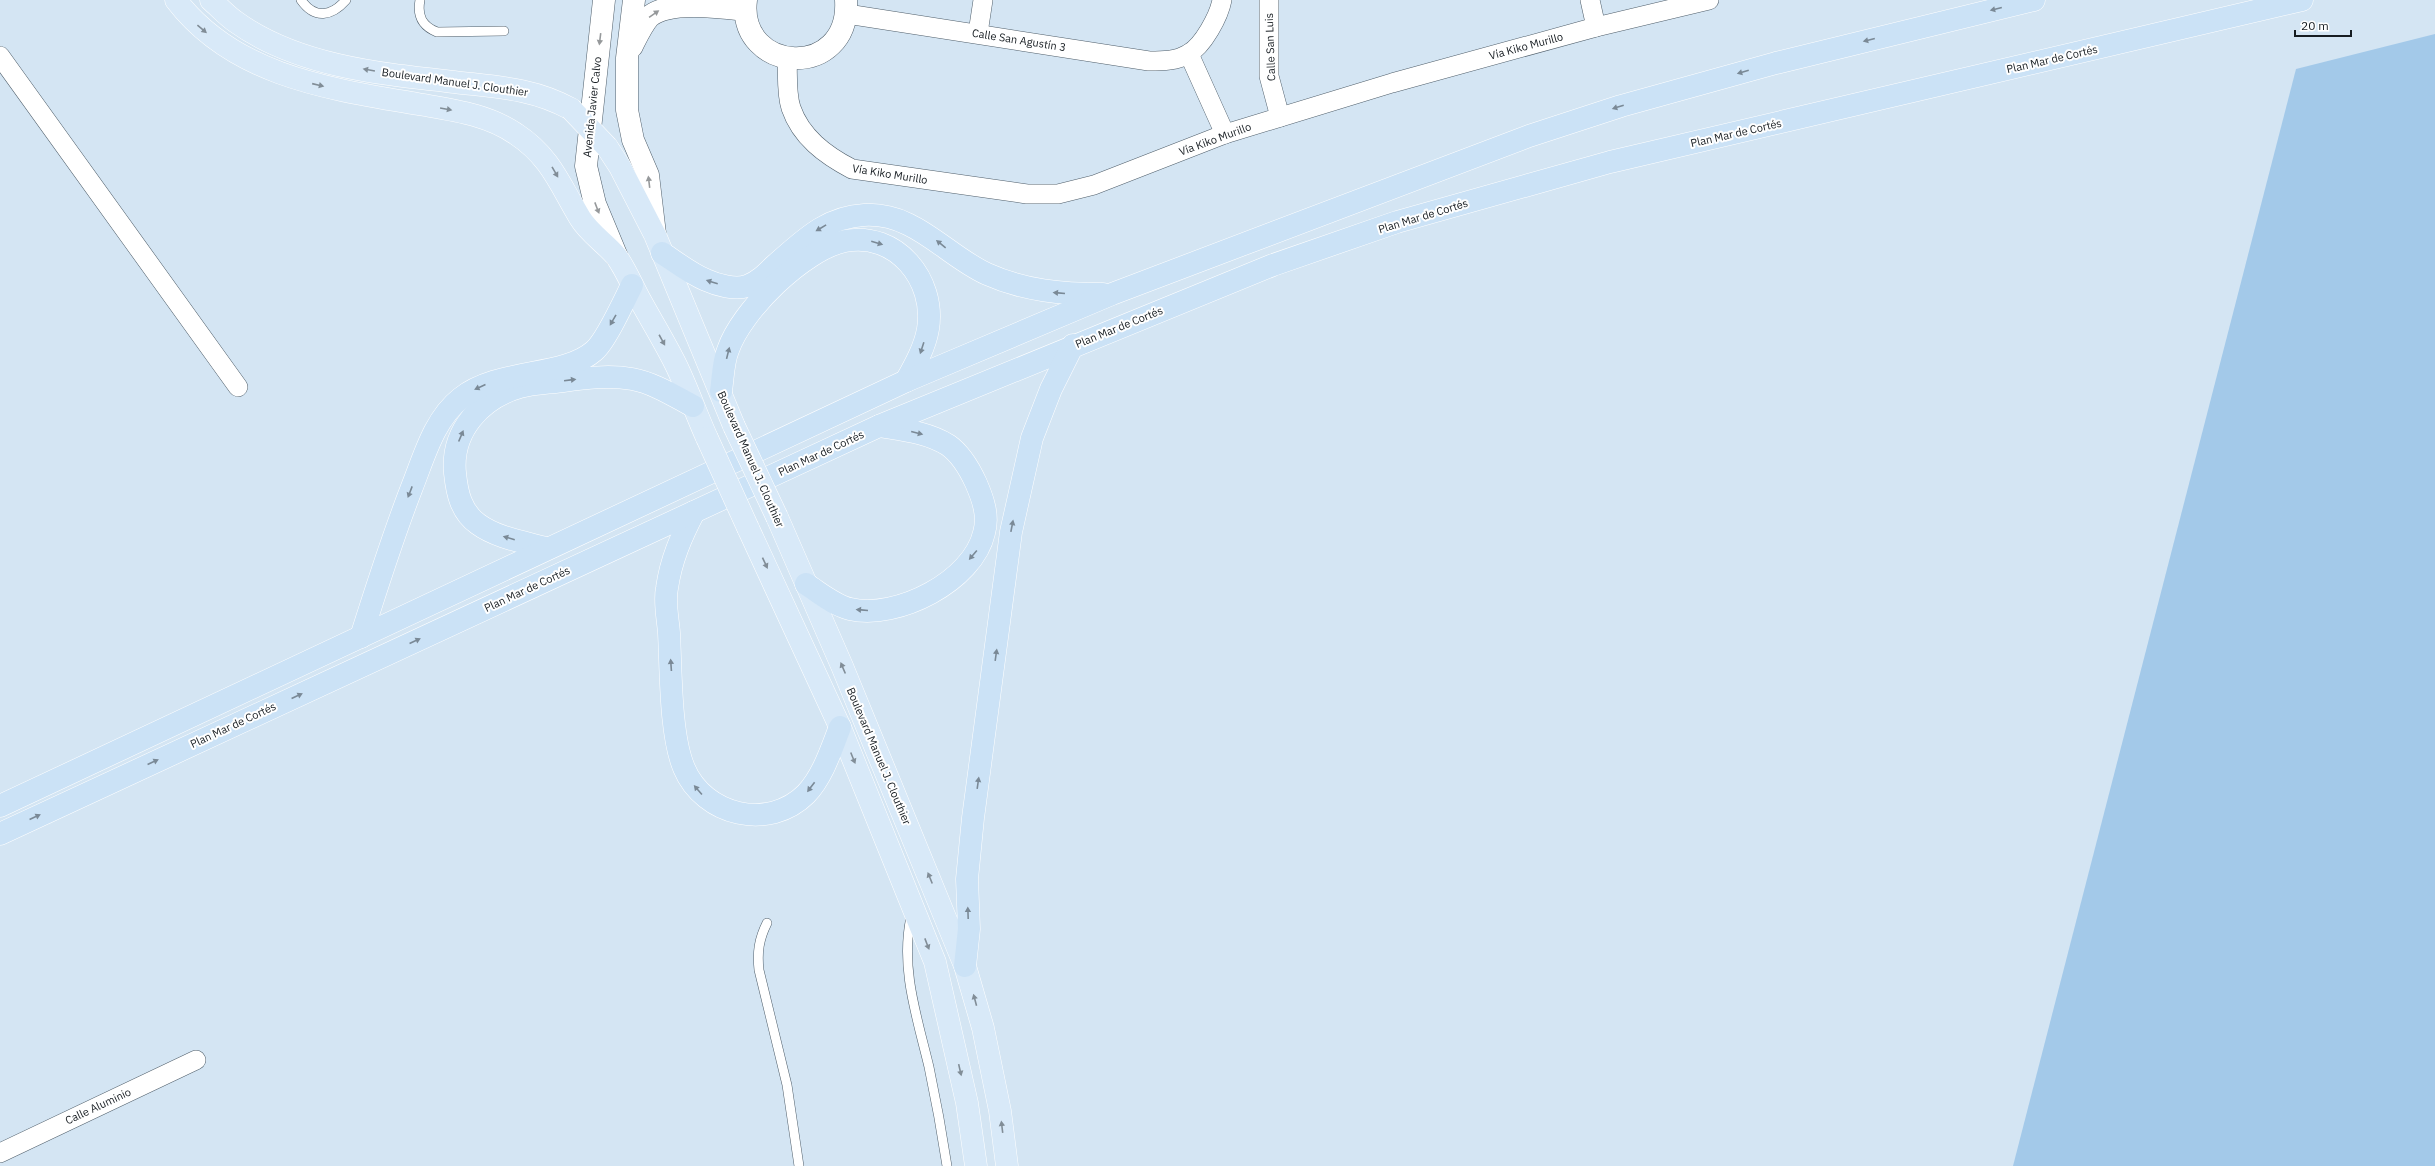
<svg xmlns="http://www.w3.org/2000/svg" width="2435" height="1166" font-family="'IBM Plex Sans',sans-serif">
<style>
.green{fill:#a3c9e9}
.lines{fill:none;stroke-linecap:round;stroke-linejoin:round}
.service-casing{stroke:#4f5e6a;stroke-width:10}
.minor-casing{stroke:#4f5e6a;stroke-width:20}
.tertiary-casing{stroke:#4f5e6a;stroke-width:23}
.primary-casing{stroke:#fff;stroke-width:23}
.trunk-casing{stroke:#fff;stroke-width:23}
.service{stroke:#fff;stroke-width:9}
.minor{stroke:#fff;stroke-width:19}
.tertiary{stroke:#fff;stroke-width:22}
.primary{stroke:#d8e9f8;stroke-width:22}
.trunk{stroke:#cbe2f6;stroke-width:22}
.primary-bridge-casing{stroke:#fff;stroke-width:23;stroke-linecap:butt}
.primary-bridge{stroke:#d8e9f8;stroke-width:22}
.oneway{fill:#7a8996}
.oneway2{fill:#96999b}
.oneway3{fill:#818d97}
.labels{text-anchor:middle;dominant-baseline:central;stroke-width:4;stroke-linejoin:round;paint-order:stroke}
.street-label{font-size:11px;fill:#161c21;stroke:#fff}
</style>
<rect width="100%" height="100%" fill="#d4e5f3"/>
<path class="green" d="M2435 34V1166H2013L2296 69Z"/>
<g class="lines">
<g class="service-casing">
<g id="service">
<path d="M301 0C315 20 332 16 346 0"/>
<path d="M420 0C417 16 422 26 437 32L504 31"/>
<path d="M911 917C900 968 917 1017 929 1067 936 1100 942 1133 947 1166"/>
<path d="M767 923C759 939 757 952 759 970L787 1085 799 1166"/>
</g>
</g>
<g class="minor-casing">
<g id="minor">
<path d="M1269 0V76L1280 117"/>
<path d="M1590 0 1596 27"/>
<path d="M847 14 1149 61C1162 61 1177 61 1188 54 1203 46 1219 16 1222 0"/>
<path d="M978 33 983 0"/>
<path d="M1189 54 1225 134"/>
<path d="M0 56 238 387"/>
<path d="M787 59C788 74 786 93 791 108 801 137 825 155 852 169L1027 194H1058L1094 185 1225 134 1392 83 1596 27 1709 0"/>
<path d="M0 1153 196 1060"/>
</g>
</g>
<g class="tertiary-casing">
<g id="tertiary">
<path d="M604 0 586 166 595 204 617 257"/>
<path d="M634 0 627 58V110L633 140 648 175 655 234"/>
<path d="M746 0C737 74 851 81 846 0"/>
<path d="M632 46C637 36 642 25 649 17 668 0 720 7 745 10"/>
</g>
</g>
<g class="primary-casing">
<g id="primary">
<path d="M176 0C234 76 330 89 418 104 452 110 487 114 516 134 551 157 560 185 580 218 589 233 605 243 616 256 625 268 632 285 639 298 651 320 664 341 675 363 687 387 696 414 707 438"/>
<path d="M211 0C219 7 227 16 236 22 297 66 381 74 454 82 496 87 533 88 571 109"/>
<path d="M607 147 620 167 655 235 734 426"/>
<path d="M777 517 842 666 965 966 983 1028 1000 1111 1007 1166"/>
<path d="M748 528 840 727 935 962 967 1103 976 1166"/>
</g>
</g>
<g class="trunk-casing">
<g id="trunk">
<path d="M662 253C676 262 691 274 706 280 717 285 735 290 747 286 758 282 766 274 774 266 802 242 825 217 864 215 915 212 945 255 987 274 1025 291 1062 294 1103 294"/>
<path d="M721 391C723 378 723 362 728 350 741 311 804 249 845 241 896 231 936 280 928 329 925 347 915 365 906 381"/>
<path d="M694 512C681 537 671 560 667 588 664 602 668 619 669 633 671 670 670 735 684 768 704 816 769 831 806 794 823 776 831 750 840 727"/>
<path d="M546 548C524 542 497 538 478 524 461 512 457 493 455 473 451 431 481 398 520 387 534 383 549 383 563 381 585 378 610 375 632 379 654 383 674 396 693 406"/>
<path d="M806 584C820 593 834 605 850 609 897 620 973 581 984 533 989 516 983 499 976 483 970 470 961 454 948 445 927 432 903 430 879 426"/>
<path d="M361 637C377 586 393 536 412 487 424 457 434 419 461 398 499 368 563 378 594 351 606 341 624 301 632 285"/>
<path d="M0 806 906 381 1112 294 1529 136 1621 106 1776 63 2034 0"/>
<path d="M0 834 879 426 1273 265 1397 222 1610 162 2302 0"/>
<path d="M965 966 969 929 967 879 973 818 1011 532 1032 438 1051 389 1073 345"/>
</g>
</g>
<use href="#service" class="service"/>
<use href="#minor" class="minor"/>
<use href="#tertiary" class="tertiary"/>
<use href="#primary" class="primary"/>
<use href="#trunk" class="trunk"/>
<g class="primary-bridge-casing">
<g id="primary-bridge">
<path d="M571 109 607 147"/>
<path d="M734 426 777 517"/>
<path d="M707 438 748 528"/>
</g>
</g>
<use href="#primary-bridge" class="primary-bridge"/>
</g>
<defs><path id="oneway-solid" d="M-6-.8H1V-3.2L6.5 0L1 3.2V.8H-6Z"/></defs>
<g class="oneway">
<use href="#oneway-solid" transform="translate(1996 9) rotate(166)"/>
<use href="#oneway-solid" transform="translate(1869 40) rotate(166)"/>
<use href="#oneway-solid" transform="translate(1743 72) rotate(164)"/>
<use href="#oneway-solid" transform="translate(1618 107) rotate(163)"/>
<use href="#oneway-solid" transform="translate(821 228) rotate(149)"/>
<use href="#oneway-solid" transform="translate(877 243) rotate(16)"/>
<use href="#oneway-solid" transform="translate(941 244) rotate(-141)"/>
<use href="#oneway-solid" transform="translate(712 282) rotate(-163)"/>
<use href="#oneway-solid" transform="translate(1059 293) rotate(-175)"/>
<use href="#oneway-solid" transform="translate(613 320) rotate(120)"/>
<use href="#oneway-solid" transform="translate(922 348) rotate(108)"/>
<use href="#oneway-solid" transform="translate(728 353) rotate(-76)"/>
<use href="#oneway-solid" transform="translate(570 380) rotate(-7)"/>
<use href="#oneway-solid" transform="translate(480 387) rotate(156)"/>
<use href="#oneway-solid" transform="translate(917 433) rotate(14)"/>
<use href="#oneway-solid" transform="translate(461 436) rotate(-67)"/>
<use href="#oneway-solid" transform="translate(410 492) rotate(111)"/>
<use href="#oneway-solid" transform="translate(1012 526) rotate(-79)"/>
<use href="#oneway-solid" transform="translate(509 538) rotate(-164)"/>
<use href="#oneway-solid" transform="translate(973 555) rotate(130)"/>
<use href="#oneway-solid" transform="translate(862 610) rotate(-175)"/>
<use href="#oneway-solid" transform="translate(415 641) rotate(-25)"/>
<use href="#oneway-solid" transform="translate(996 655) rotate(-82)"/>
<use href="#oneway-solid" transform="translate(671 665) rotate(-94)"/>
<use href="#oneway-solid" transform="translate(297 696) rotate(-25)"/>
<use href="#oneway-solid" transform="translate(153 762) rotate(-25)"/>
<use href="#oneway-solid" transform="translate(978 783) rotate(-82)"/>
<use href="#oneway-solid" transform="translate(811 787) rotate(127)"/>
<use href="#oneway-solid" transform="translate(698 790) rotate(-131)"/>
<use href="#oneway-solid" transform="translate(35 817) rotate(-25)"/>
<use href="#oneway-solid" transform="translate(968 913) rotate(-92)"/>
</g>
<g class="oneway2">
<use href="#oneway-solid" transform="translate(654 14) rotate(-35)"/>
<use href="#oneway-solid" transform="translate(600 39) rotate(97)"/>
<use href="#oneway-solid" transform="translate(649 182) rotate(-97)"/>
<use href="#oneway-solid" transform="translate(597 208) rotate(69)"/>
</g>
<g class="oneway3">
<use href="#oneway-solid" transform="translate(202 29) rotate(40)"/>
<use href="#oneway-solid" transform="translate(369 70) rotate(-170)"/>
<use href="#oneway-solid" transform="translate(318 85) rotate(13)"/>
<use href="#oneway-solid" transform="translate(446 109) rotate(10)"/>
<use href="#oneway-solid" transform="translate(555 172) rotate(60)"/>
<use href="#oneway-solid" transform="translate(662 340) rotate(61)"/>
<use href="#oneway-solid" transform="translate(765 563) rotate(65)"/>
<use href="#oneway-solid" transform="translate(843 668) rotate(-113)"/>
<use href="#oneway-solid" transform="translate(853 758) rotate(68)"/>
<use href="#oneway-solid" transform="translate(930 878) rotate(-112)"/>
<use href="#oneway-solid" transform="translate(927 944) rotate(69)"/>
<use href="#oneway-solid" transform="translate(975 1000) rotate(-105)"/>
<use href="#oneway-solid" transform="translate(960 1070) rotate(77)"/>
<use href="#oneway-solid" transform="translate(1002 1127) rotate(-97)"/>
</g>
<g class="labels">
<g class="street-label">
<text transform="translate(1019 40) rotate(9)">Calle San Agustín 3</text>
<text transform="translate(1526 46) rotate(-15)">Vía Kiko Murillo</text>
<text transform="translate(1270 47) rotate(-92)">Calle San Luis</text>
<text transform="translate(2052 59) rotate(-13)">Plan Mar de Cortés</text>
<text transform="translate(455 82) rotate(8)">Boulevard Manuel J. Clouthier</text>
<text transform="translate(592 107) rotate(-84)">Avenida Javier Calvo</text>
<text transform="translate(1736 133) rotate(-13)">Plan Mar de Cortés</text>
<text transform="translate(1215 139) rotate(-20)">Vía Kiko Murillo</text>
<text transform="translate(890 174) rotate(9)">Vía Kiko Murillo</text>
<text transform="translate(1423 216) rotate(-17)">Plan Mar de Cortés</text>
<text transform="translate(1119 327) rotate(-22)">Plan Mar de Cortés</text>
<text transform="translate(821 453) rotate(-25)">Plan Mar de Cortés</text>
<text transform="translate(751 459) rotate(66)">Boulevard Manuel J. Clouthier</text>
<text transform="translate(527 589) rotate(-25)">Plan Mar de Cortés</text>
<text transform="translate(233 725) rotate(-25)">Plan Mar de Cortés</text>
<text transform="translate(879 756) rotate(67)">Boulevard Manuel J. Clouthier</text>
<text transform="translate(98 1106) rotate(-25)">Calle Aluminio</text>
</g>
</g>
<path d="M2295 30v6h56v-6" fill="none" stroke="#161c21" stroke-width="2"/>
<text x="2301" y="30" font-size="12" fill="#161c21" stroke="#ffffff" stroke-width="3" paint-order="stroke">20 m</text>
</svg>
